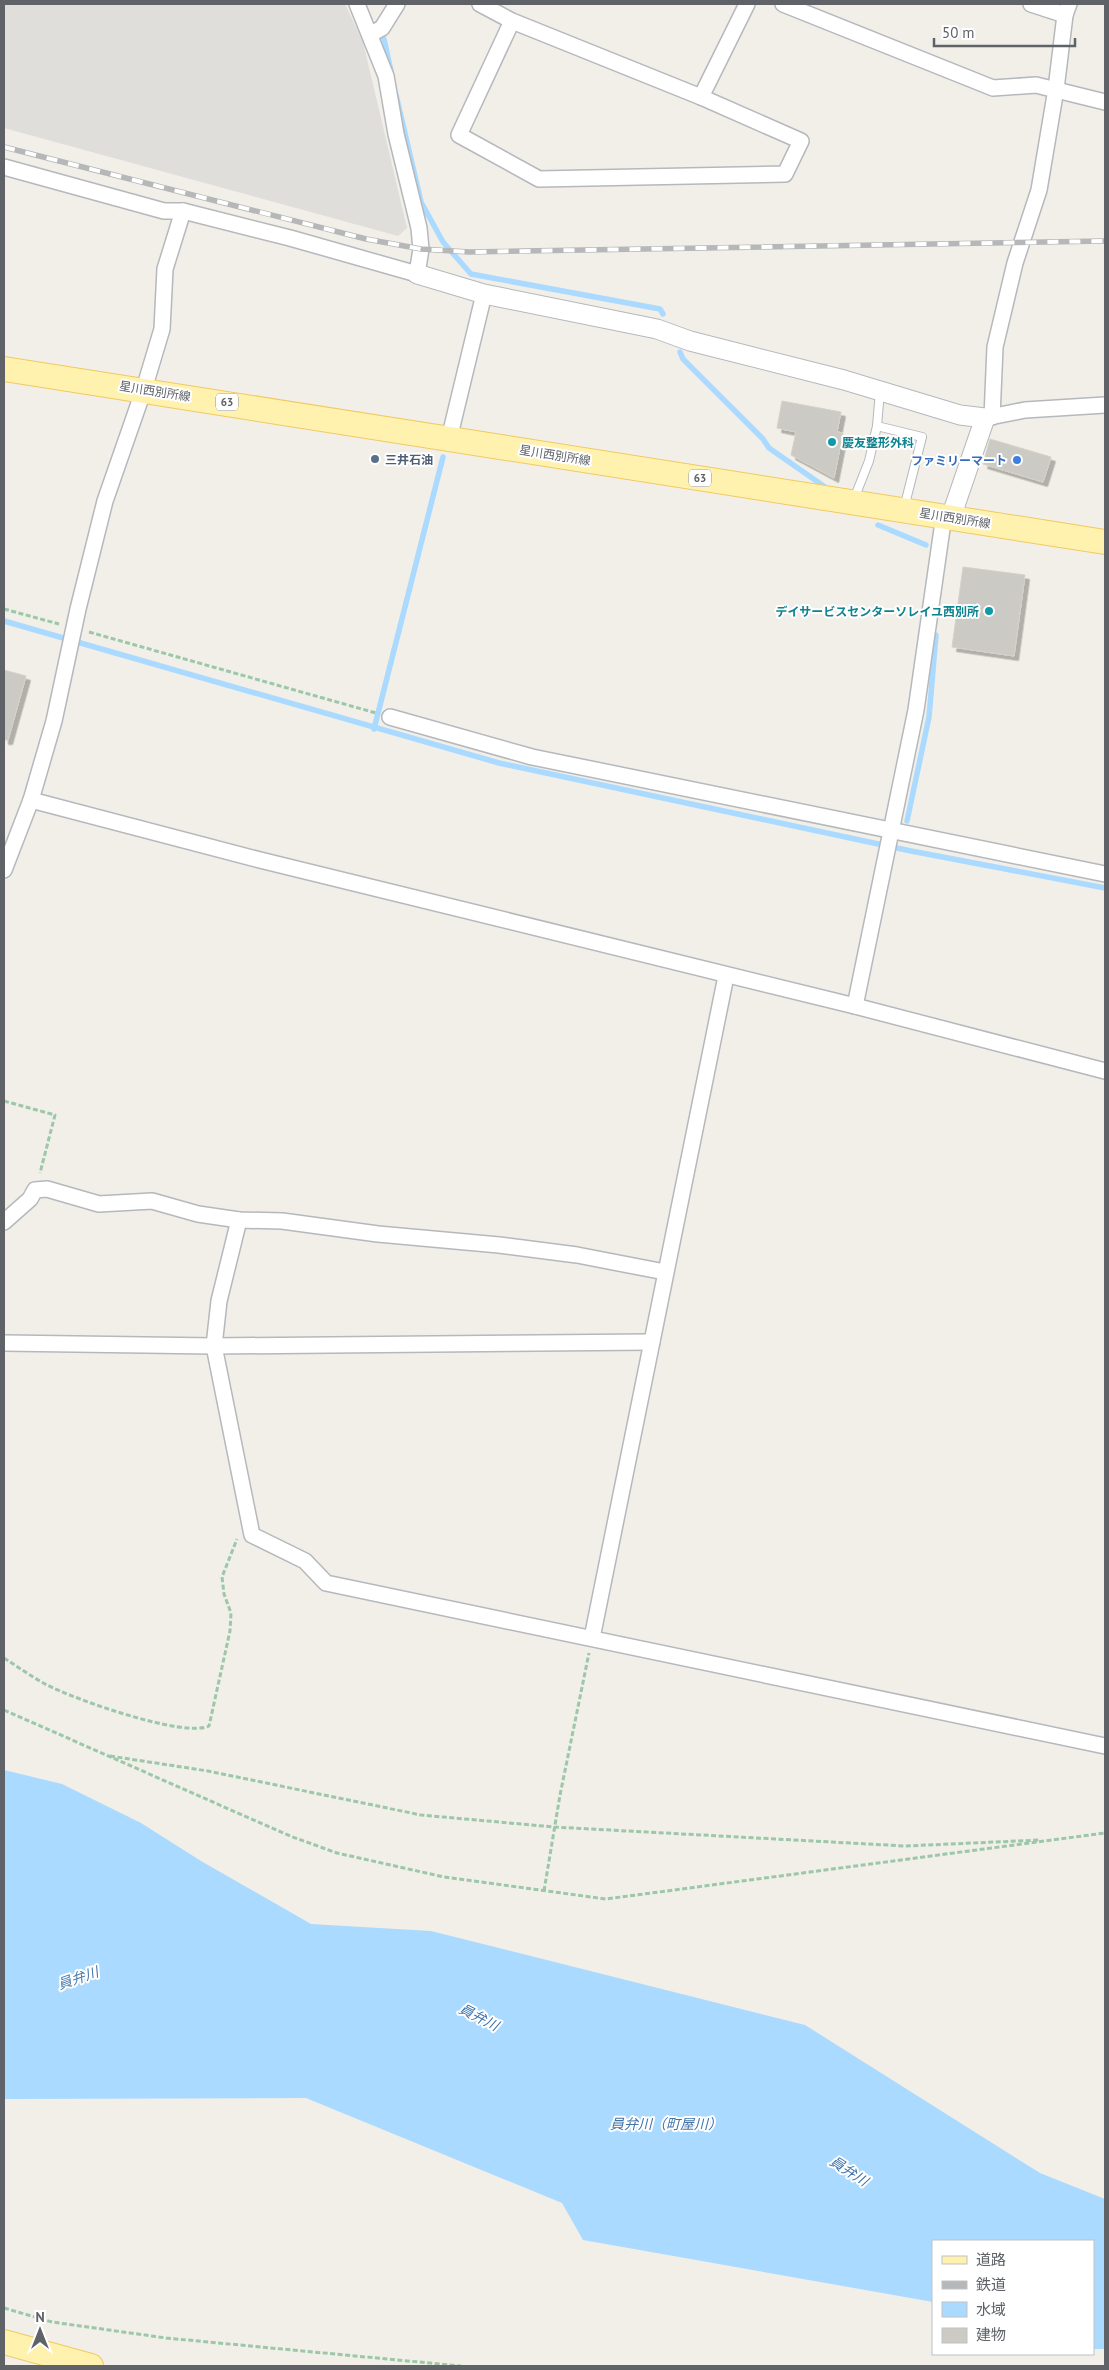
<svg xmlns="http://www.w3.org/2000/svg" width="1109" height="2370" font-family="'PT Sans','Noto Sans JP',sans-serif">
<style>
.industrial{fill:#e0deda}
.water{fill:#aadaff}
.lines{fill:none;stroke-linecap:round;stroke-linejoin:round}
.stream{stroke:#aadaff;stroke-width:5.5}
.building{fill:#cccac5;stroke:#d6d1c6;filter:url(#shadow)}
.service-casing{stroke:#b5b8bc;stroke-width:10}
.minor-casing{stroke:#b5b8bc;stroke-width:18}
.tertiary-casing{stroke:#b5b8bc;stroke-width:21}
.primary-casing{stroke:#f2c960;stroke-width:26}
.path{stroke:#9cc7a9;stroke-width:3;stroke-dasharray:5 2.5;stroke-linecap:butt}
.service{stroke:#fff;stroke-width:8}
.minor{stroke:#fff;stroke-width:15}
.tertiary{stroke:#fff;stroke-width:19}
.primary{stroke:#fff2af;stroke-width:24}
.rail-casing{stroke:#b6b7b8;stroke-width:5.5}
.rail{stroke:#fff;stroke-width:4;stroke-dasharray:11;stroke-linecap:butt}
.culture-dot{fill:#0f9aa8;stroke:#fff;stroke-width:2}
.service-dot{fill:#5c6f8a;stroke:#fff;stroke-width:2}
.shop-dot{fill:#3f7fe0;stroke:#fff;stroke-width:2}
.labels{text-anchor:middle;dominant-baseline:central;stroke-width:4;stroke-linejoin:round;paint-order:stroke}
.shield{fill:#fff;stroke:#8f9295;stroke-width:1}
.shield-label{font-size:11px;font-weight:bold;fill:#5f6368}
.street-label{font-size:12px;fill:#5f6368;stroke:#fff}
.culture-label{font-size:12px;font-weight:bold;fill:#0d838f;stroke:#fff;text-anchor:start}
.service-label{font-size:12px;font-weight:bold;fill:#4e5e75;stroke:#fff;text-anchor:start}
.shop-label{font-size:12px;font-weight:bold;fill:#366cbe;stroke:#fff;text-anchor:end}
.water-label{font-size:14px;font-style:italic;fill:#4174aa;stroke:#fff}
</style>
<defs>
<filter id="shadow"><feDropShadow dx="4.5" dy="4.5" stdDeviation="0" flood-color="#0004"/></filter>
</defs>
<rect width="100%" height="100%" fill="#f1efe8"/>
<path class="industrial" d="M4 4H345L363 42 407 228 398 236 4 128Z"/>
<path class="water" d="M4 1770 62 1784 141 1823 201 1861 311 1924 431 1931 805 2025 1040 2173 1105 2199V2349H1093V2241H933V2302L583 2240 562 2203 306 2098 4 2099Z"/>
<g class="lines">
<g class="stream">
<path d="M384 39 391 71"/>
<path d="M396 95 421 202 443 242 471 274 660 309 663 314"/>
<path d="M680 352 683 359 763 439 769 448 825 487"/>
<path d="M878 525 926 545"/>
<path d="M4 621 499 763 911 851 1105 888"/>
<path d="M374 729 443 457"/>
<path d="M907 821 929 717 936 635"/>
</g>
</g>
<g class="building">
<path d="M782 401 841 412 837 432 843 433 834 478 791 455 796 432 777 428Z"/>
<path d="M990 439 1051 457 1043 482 983 464Z"/>
<path d="M963 567 1025 575 1014 656 952 647Z"/>
<path d="M4 670 26 676 8 740H4Z"/>
</g>
<g class="lines">
<g class="service-casing">
<g id="service">
<path d="M877 426 880 391"/>
<path d="M854 499 869 461 877 426 922 437 904 508"/>
</g>
</g>
<g class="minor-casing">
<g id="minor">
<path d="M480 4 512 21 701 97 801 141 785 174 539 179 459 135 512 21"/>
<path d="M783 4 993 88 1036 85 1105 102"/>
<path d="M1031 4 1065 15"/>
<path d="M371 34 382 28 397 4"/>
<path d="M701 97 747 4"/>
<path d="M4 167 164 211H183L290 238 417 274 421 249 419 228 396 134 386 76 357 4"/>
<path d="M992 417 995 347 1015 263 1039 190 1056 89 1065 15 1069 4"/>
<path d="M985 418 1025 410 1105 405"/>
<path d="M449 439 484 294"/>
<path d="M390 717 532 757 1105 874"/>
<path d="M31 800 260 860 855 1006 1105 1071"/>
<path d="M4 870 31 800 54 721 78 609 105 501 144 389 162 329 165 269 183 211"/>
<path d="M855 1006 916 710 944 515"/>
<path d="M239 1220 219 1301 214 1346 252 1535 305 1561 326 1583 1105 1746"/>
<path d="M4 1222 30 1199 35 1190 47 1189 99 1204 152 1201 198 1214 239 1220 282 1221 378 1234 499 1245 577 1255 665 1272"/>
<path d="M4 1343 214 1346 652 1342"/>
<path d="M592 1638 726 976"/>
</g>
</g>
<g class="tertiary-casing">
<path id="tertiary" d="M417 274 484 294 657 329 690 341 844 380 960 415 985 418 951 517"/>
</g>
<g class="primary-casing">
<g id="primary">
<path d="M4 369 1105 542"/>
<path d="M4 2342 91 2366"/>
</g>
</g>
<g class="path">
<path d="M4 609 59 624"/>
<path d="M89 632 376 713"/>
<path d="M4 1101 55 1115 40 1173"/>
<path d="M4 1658C18 1667 32 1677 47 1685 74 1699 183 1738 209 1726L230 1631 231 1613 224 1594 222 1577 237 1539"/>
<path d="M4 1710 290 1836 337 1853 444 1877 606 1899 1105 1833"/>
<path d="M110 1756 208 1771 421 1815 554 1827 905 1846 1040 1840"/>
<path d="M544 1891 560 1795 589 1653"/>
<path d="M4 2308 52 2322 166 2338 461 2366"/>
</g>
<use href="#service" class="service"/>
<use href="#minor" class="minor"/>
<use href="#tertiary" class="tertiary"/>
<use href="#primary" class="primary"/>
<g class="rail-casing">
<path id="rail" d="M4 147 366 239 421 249 469 252 1105 241"/>
</g>
<use href="#rail" class="rail"/>
</g>
<g class="culture-dot">
<circle cx="832" cy="442" r="5"/>
<circle cx="989" cy="611" r="5"/>
</g>
<circle class="service-dot" cx="375" cy="459" r="5"/>
<circle class="shop-dot" cx="1017" cy="460" r="5"/>
<g class="labels">
<g class="shield">
<rect x="216" y="393.5" width="22" height="17" rx="4"/>
<rect x="689" y="469.5" width="22" height="17" rx="4"/>
</g>
<g class="shield-label">
<text x="227" y="402">63</text>
<text x="700" y="478">63</text>
</g>
<g class="street-label">
<text transform="translate(155 391) rotate(9)">星川西別所線</text>
<text transform="translate(555 455) rotate(9)">星川西別所線</text>
<text transform="translate(955 518) rotate(9)">星川西別所線</text>
</g>
<g class="culture-label">
<text x="842" y="442">慶友整形外科</text>
<text x="979" y="611" text-anchor="end">デイサービスセンターソレイユ西別所</text>
</g>
<g class="service-label">
<text x="385" y="459">三井石油</text>
</g>
<g class="shop-label">
<text x="1007" y="460">ファミリーマート</text>
</g>
<g class="water-label">
<text transform="translate(78 1978) rotate(-19)">員弁川</text>
<text transform="translate(479 2017) rotate(27)">員弁川</text>
<text x="666" y="2124">員弁川（町屋川）</text>
<text transform="translate(849 2171) rotate(33)">員弁川</text>
</g>
</g>
<rect width="1109" height="2370" fill="none" stroke="#5f6368" stroke-width="10"/>
<rect x="932" y="2240" width="162" height="115" fill="#ffffff" stroke="#bfc1c3"/>
<rect x="942" y="2256" width="25" height="8" fill="#fff2af" stroke="#bfc1c3"/>
<text x="976" y="2265" font-size="15" fill="#5f6368">道路</text>
<rect x="942" y="2281" width="25" height="8" fill="#b6b7b8" stroke="#bfc1c3"/>
<text x="976" y="2290" font-size="15" fill="#5f6368">鉄道</text>
<rect x="942" y="2302" width="25" height="15" fill="#aadaff" stroke="#bfc1c3"/>
<text x="976" y="2315" font-size="15" fill="#5f6368">水域</text>
<rect x="942" y="2328" width="25" height="15" fill="#cccac5" stroke="#bfc1c3"/>
<text x="976" y="2340" font-size="15" fill="#5f6368">建物</text>
<g transform="translate(40 2330)" stroke="#ffffff" stroke-width="4" paint-order="stroke">
<path d="M0-4L9 19L0 12L-9 19Z" fill="#5f6368"/>
<text y="-8" font-size="14" font-weight="bold" text-anchor="middle" fill="#5f6368">N</text>
</g>
<path d="M934 38v8h141v-8" fill="none" stroke="#5f6368" stroke-width="2.5"/>
<text x="942" y="38" font-size="15" fill="#5f6368" stroke="#ffffff" stroke-width="4" paint-order="stroke">50 m</text>
</svg>
